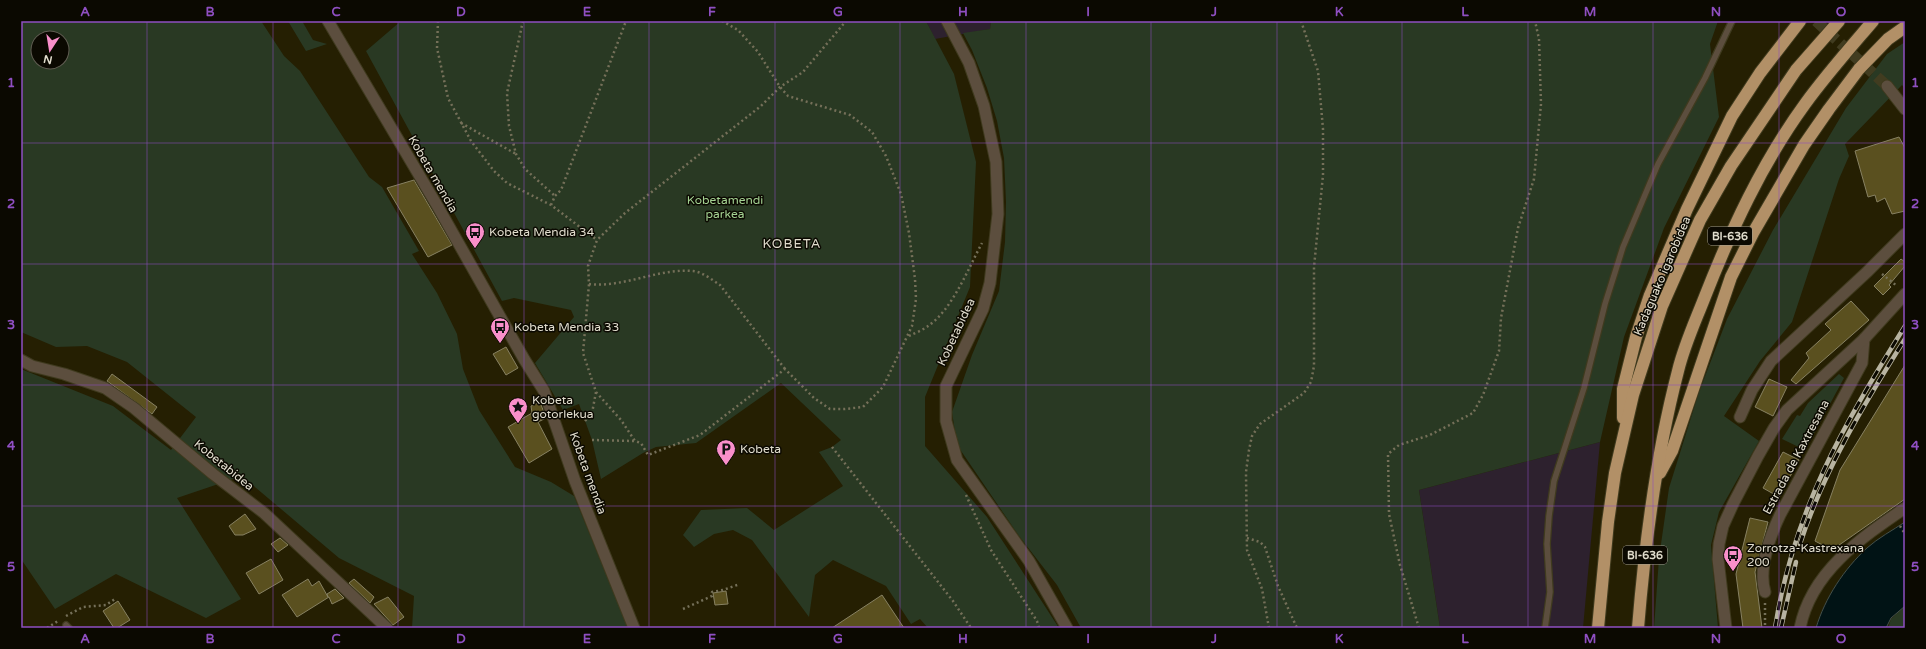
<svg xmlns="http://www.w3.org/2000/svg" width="1926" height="649" font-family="'Varela Round',sans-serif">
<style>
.industrial{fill:#2d212e}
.green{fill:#293923;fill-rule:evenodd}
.water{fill:#011315;stroke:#44504c}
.building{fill:#5a501f;stroke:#878162}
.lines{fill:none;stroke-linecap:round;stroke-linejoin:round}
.minor-tunnel{stroke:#413c20;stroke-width:11;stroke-dasharray:11 5.5;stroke-linecap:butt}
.service-casing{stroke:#3f3a1e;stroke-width:8}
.minor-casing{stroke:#3f3a1e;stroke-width:13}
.tertiary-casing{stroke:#3f3a1e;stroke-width:13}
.motorway-casing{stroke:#3f3a1e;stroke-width:14}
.path{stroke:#757059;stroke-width:2.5;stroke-dasharray:2 3;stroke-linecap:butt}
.service{stroke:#5c4e3e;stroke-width:5.5}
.minor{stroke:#5c4e3e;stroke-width:11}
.tertiary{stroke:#5c4e3e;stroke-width:11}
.motorway{stroke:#b29067;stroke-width:12}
.rail-casing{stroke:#b8b4a1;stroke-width:4.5}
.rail{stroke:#0b0901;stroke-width:3;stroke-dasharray:9;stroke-linecap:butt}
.grid{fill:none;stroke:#8f4fc2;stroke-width:1;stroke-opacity:0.55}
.labels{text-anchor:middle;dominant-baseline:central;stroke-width:3;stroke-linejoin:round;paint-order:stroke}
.shield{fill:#0b0901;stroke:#a19d90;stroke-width:1}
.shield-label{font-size:11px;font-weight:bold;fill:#e1ddcd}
.street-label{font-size:12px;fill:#e1ddcd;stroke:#0b0901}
.park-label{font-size:12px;fill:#a4d292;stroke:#0b0901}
.poi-label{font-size:12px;fill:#e1ddcd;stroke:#0b0901;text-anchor:start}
.neighbourhood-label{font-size:13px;letter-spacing:1px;fill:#e1ddcd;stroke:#0b0901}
.neatline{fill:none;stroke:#8f4fc2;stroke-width:1.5}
.grid-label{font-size:13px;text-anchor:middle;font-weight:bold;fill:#8f4fc2}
</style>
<rect width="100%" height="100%" fill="#251f02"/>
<g class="industrial">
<path d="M926 21H991L990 29 935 39Z"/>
<path d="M1600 442 1583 628H1440L1419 490Z"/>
</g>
<g class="green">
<path d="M21 21H261L284 56 300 71 369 177 382 187 419 251 412 254 437 293 457 334 463 369 479 410 515 467 551 482 574 496 628 628H412L414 596 339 558 242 476 177 498 241 599 206 618 116 574 55 609 21 559V369L113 406 171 450 196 417 127 362 87 346 56 347 21 332ZM38 38H62V62H38Z"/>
<path d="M288 21H302L313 40 327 44 306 51Z"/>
<path d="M401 21H926L954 74 976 162 970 287 925 397V446L987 517 1059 628H928L920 619 911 624 886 586 833 560 815 575 809 617 752 540 733 530 714 534 694 547 683 535 701 510 747 508 774 530 843 486 819 452 832 447 841 440 781 383 696 443 656 447 643 453 601 479 592 440 579 404 563 410 535 363 574 317 571 310 514 298 502 301 366 51Z"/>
<path d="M991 21H1718L1710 44 1719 117 1664 228 1624 337 1600 442 1419 490 1440 628H1081L1057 585 1019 536 957 445 952 412 972 355 999 291 1005 242 1006 202 1004 158 997 121 987 88 972 50 963 33 990 29Z"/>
<path d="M1905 42V89L1902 85 1845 144 1849 156 1839 179 1792 322 1760 361 1724 416 1759 441 1719 512 1711 545 1718 628H1654L1659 558 1669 488 1699 392 1727 319 1773 230 1846 108 1887 54Z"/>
<path d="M1839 374 1844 378 1805 450 1782 439 1797 415 1800 416 1808 403Z"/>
<path d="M1905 606V628H1888L1891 619Z"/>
</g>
<path class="water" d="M1905 522V606L1891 618 1886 628H1816C1825 598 1844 569 1867 548 1878 538 1893 530 1905 522Z"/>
<g class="building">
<path d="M1899 137 1905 148V211L1892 214 1885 198 1877 202 1875 195 1868 197 1855 151Z"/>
<path d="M414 180 452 245 428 257 387 188Z"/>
<path d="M1901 259 1905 262V266L1889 285 1891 287 1883 295 1874 286Z"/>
<path d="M1851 301 1869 320 1796 384 1791 380 1809 358 1806 353 1831 330 1825 324Z"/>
<path d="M506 347 518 368 506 375 493 354Z"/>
<path d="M1905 365V499L1832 550 1815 541 1840 470Z"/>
<path d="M112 374 157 407 152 414 107 381Z"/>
<path d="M1769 379 1787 387 1773 416 1755 407Z"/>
<path d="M540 402 546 418 538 422 552 449 529 463 508 427 532 413 531 406Z"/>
<path d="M1783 452 1799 460 1779 497 1763 488Z"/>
<path d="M245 514 256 529 243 535H235L229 526Z"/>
<path d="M1750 518 1768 522 1755 572 1762 628H1743L1736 574Z"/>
<path d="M280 538 288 545 278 552 271 544Z"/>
<path d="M271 559 283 580 259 594 246 573Z"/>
<path d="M308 579 312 586 319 581 328 597 327 594 335 589 344 598 332 604 329 597 297 617 282 595Z"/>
<path d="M354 579 374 597 370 603 349 583Z"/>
<path d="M726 591 728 604 715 605 713 593Z"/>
<path d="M882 595 904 628H832Z"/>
<path d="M388 597 404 617 393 625 374 604Z"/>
<path d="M118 601 130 620 117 628H114L103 611Z"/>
</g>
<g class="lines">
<path class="minor-tunnel" d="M1816 21 1887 86"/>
<g class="service-casing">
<g id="service">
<path d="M66 625 69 628"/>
<path d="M1545 628 1550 592 1547 544 1549 516 1554 481 1584 388 1605 304 1623 247 1658 164 1705 78 1732 21"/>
</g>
</g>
<g class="minor-casing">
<g id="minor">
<path d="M328 21 438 207 524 359 544 391 575 481 634 628"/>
<path d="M947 21 969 63 984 106 996 162 998 214 990 283 983 309 946 386V421L957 460 1029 561 1067 628"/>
<path d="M1887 86 1905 109"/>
<path d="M21 360 32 366 64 374 105 388 134 408 213 474 264 513 387 628"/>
<path d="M1740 417 1752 390 1771 361 1867 272 1905 234"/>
<path d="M1765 592C1758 569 1770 536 1780 515L1862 363 1864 339"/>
<path d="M1800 628C1811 572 1861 538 1905 508"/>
</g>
</g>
<g class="tertiary-casing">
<path id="tertiary" d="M1726 628 1718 559 1719 544 1723 526 1733 504 1758 456 1774 428 1787 410 1864 339 1905 294"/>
</g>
<g class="motorway-casing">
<g id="motorway">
<path d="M1623 418V389L1636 337 1650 295 1687 209 1732 116 1760 73 1800 21"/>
<path d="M1660 473 1672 451 1731 277 1753 233 1804 145 1829 109 1859 69 1888 39 1905 27"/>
<path d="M1598 628 1608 522 1615 473 1633 395 1662 306 1700 220 1731 166 1796 70 1839 21"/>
<path d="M1638 628C1645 542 1656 455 1678 371 1684 346 1695 322 1704 299 1731 230 1762 163 1805 104 1826 75 1850 48 1873 21"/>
</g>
</g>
<g class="path">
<path d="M438 21 437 48 448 98 471 141 494 171 507 183 551 205 597 240"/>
<path d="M523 21 507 93 509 126 516 154 525 169 555 196"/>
<path d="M461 123 516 154"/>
<path d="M551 205 555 196 561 190 626 21"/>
<path d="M1882 274 1897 286"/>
<path d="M589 284C624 288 658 268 693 271 703 272 712 280 720 285L785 369"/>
<path d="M909 336C915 333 923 330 928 326 952 310 968 269 982 243"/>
<path d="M596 392 621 420 635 441 641 443 648 455 700 435 785 369 814 398 830 409H845L863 407 883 387 912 326 916 299 915 279 909 233 901 194 886 156 872 132 850 115 788 96 780 87 758 52 738 30 722 21"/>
<path d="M585 421 592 413 596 392 583 353 589 284 588 266 597 240 625 213 761 106 780 87 803 72 846 21"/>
<path d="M592 440 634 441"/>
<path d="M832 447 953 601 971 628"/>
<path d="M966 495 991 550 1037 621 1039 628"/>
<path d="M1900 526 1905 534"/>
<path d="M1247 538 1260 542 1265 547 1278 586 1297 628"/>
<path d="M1765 603V628"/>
<path d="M683 609 712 596V592L723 590 740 584"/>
<path d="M66 616 83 607 106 605 115 599"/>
<path d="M47 628 58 621"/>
<path d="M1269 628 1262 589 1247 550 1246 472 1249 450 1252 436 1260 424 1304 393 1311 382 1314 366V267L1323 175V129L1318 71 1301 21"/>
<path d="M1419 628 1400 565 1389 514 1388 454 1399 445 1430 435 1473 413 1483 395 1499 351 1501 318 1518 228 1534 179 1541 104 1539 39 1535 21"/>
</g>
<use href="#service" class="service"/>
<use href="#minor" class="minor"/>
<use href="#tertiary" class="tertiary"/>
<use href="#motorway" class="motorway"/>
<g class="rail-casing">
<g id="rail">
<path d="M1800 544C1824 470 1864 404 1905 339"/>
<path d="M1775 628C1794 509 1843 426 1905 326"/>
<path d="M1781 628 1796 562"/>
</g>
</g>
<use href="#rail" class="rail"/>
</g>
<path class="grid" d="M147 21V628M273 21V628M398 21V628M524 21V628M649 21V628M775 21V628M900 21V628M1026 21V628M1151 21V628M1277 21V628M1402 21V628M1528 21V628M1653 21V628M1779 21V628M21 143H1905M21 264H1905M21 385H1905M21 506H1905"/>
<defs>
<g id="bus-pin" transform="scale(1)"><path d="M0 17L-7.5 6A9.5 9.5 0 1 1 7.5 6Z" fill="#f98fca" stroke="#0b0901"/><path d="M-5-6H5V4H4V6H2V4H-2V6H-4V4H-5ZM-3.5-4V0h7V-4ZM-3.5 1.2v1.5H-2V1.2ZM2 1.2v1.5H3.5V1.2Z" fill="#111"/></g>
<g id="sight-pin" transform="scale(1)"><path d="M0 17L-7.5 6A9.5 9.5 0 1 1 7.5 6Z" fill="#f98fca" stroke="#0b0901"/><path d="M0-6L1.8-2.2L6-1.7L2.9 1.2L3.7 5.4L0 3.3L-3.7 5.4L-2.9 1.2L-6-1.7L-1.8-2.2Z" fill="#111"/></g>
<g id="parking-pin" transform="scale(1)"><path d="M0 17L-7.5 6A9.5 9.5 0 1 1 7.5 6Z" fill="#f98fca" stroke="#0b0901"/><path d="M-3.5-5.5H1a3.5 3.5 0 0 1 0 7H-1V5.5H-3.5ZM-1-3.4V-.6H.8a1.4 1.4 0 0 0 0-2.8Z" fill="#111"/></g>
</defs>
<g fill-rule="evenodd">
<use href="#bus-pin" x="475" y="232"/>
<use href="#bus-pin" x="500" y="327"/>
<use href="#sight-pin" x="518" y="407"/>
<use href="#parking-pin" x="726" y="449"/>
<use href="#bus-pin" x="1733" y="555"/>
</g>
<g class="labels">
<g class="shield">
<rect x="1708" y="227" width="44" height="18" rx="3"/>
<rect x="1623" y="546" width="44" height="18" rx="3"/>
</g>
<g class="shield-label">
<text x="1730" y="236">BI-636</text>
<text x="1645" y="555">BI-636</text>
</g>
<g class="street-label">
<text transform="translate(433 174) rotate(60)">Kobeta mendia</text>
<text transform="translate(1662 276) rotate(-67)">Kadaguako igarobidea</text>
<text transform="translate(956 332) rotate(-65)">Kobetabidea</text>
<text transform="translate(1796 457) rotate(-62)">Estrada de Kaxtresana</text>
<text transform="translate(224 465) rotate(39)">Kobetabidea</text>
<text transform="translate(588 473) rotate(70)">Kobeta mendia</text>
</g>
<g class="park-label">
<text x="725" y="200">Kobetamendi<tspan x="725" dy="14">parkea</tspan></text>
</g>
<g class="poi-label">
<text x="489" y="232">Kobeta Mendia 34</text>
<text x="514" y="327">Kobeta Mendia 33</text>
<text x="532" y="400">Kobeta<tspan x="532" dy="14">gotorlekua</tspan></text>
<text x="740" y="449">Kobeta</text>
<text x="1747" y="548">Zorrotza-Kastrexana<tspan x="1747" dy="14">200</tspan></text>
</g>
<g class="neighbourhood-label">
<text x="792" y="244">KOBETA</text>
</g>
</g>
<rect width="1926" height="649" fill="none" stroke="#0b0901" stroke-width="44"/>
<g transform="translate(50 50) rotate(192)"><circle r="19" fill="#0b0901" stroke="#615e53"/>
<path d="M0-3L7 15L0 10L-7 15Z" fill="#f98fca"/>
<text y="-6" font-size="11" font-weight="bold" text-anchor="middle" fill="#e1ddcd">N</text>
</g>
<rect x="22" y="22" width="1882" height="605" class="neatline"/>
<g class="grid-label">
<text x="85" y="16">A</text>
<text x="210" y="16">B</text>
<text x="336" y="16">C</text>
<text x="461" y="16">D</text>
<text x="587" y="16">E</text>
<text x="712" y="16">F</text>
<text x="838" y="16">G</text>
<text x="963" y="16">H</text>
<text x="1088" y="16">I</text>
<text x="1214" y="16">J</text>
<text x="1339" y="16">K</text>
<text x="1465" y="16">L</text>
<text x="1590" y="16">M</text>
<text x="1716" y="16">N</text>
<text x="1841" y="16">O</text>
<text x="11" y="87">1</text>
<text x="1915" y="87">1</text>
<text x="11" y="208">2</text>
<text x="1915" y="208">2</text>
<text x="11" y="329">3</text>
<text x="1915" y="329">3</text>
<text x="11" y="450">4</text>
<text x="1915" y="450">4</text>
<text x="11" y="571">5</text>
<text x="1915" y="571">5</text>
<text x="85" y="643">A</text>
<text x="210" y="643">B</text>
<text x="336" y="643">C</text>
<text x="461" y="643">D</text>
<text x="587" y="643">E</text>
<text x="712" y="643">F</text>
<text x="838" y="643">G</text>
<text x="963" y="643">H</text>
<text x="1088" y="643">I</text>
<text x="1214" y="643">J</text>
<text x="1339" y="643">K</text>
<text x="1465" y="643">L</text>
<text x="1590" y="643">M</text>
<text x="1716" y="643">N</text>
<text x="1841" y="643">O</text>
</g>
</svg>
